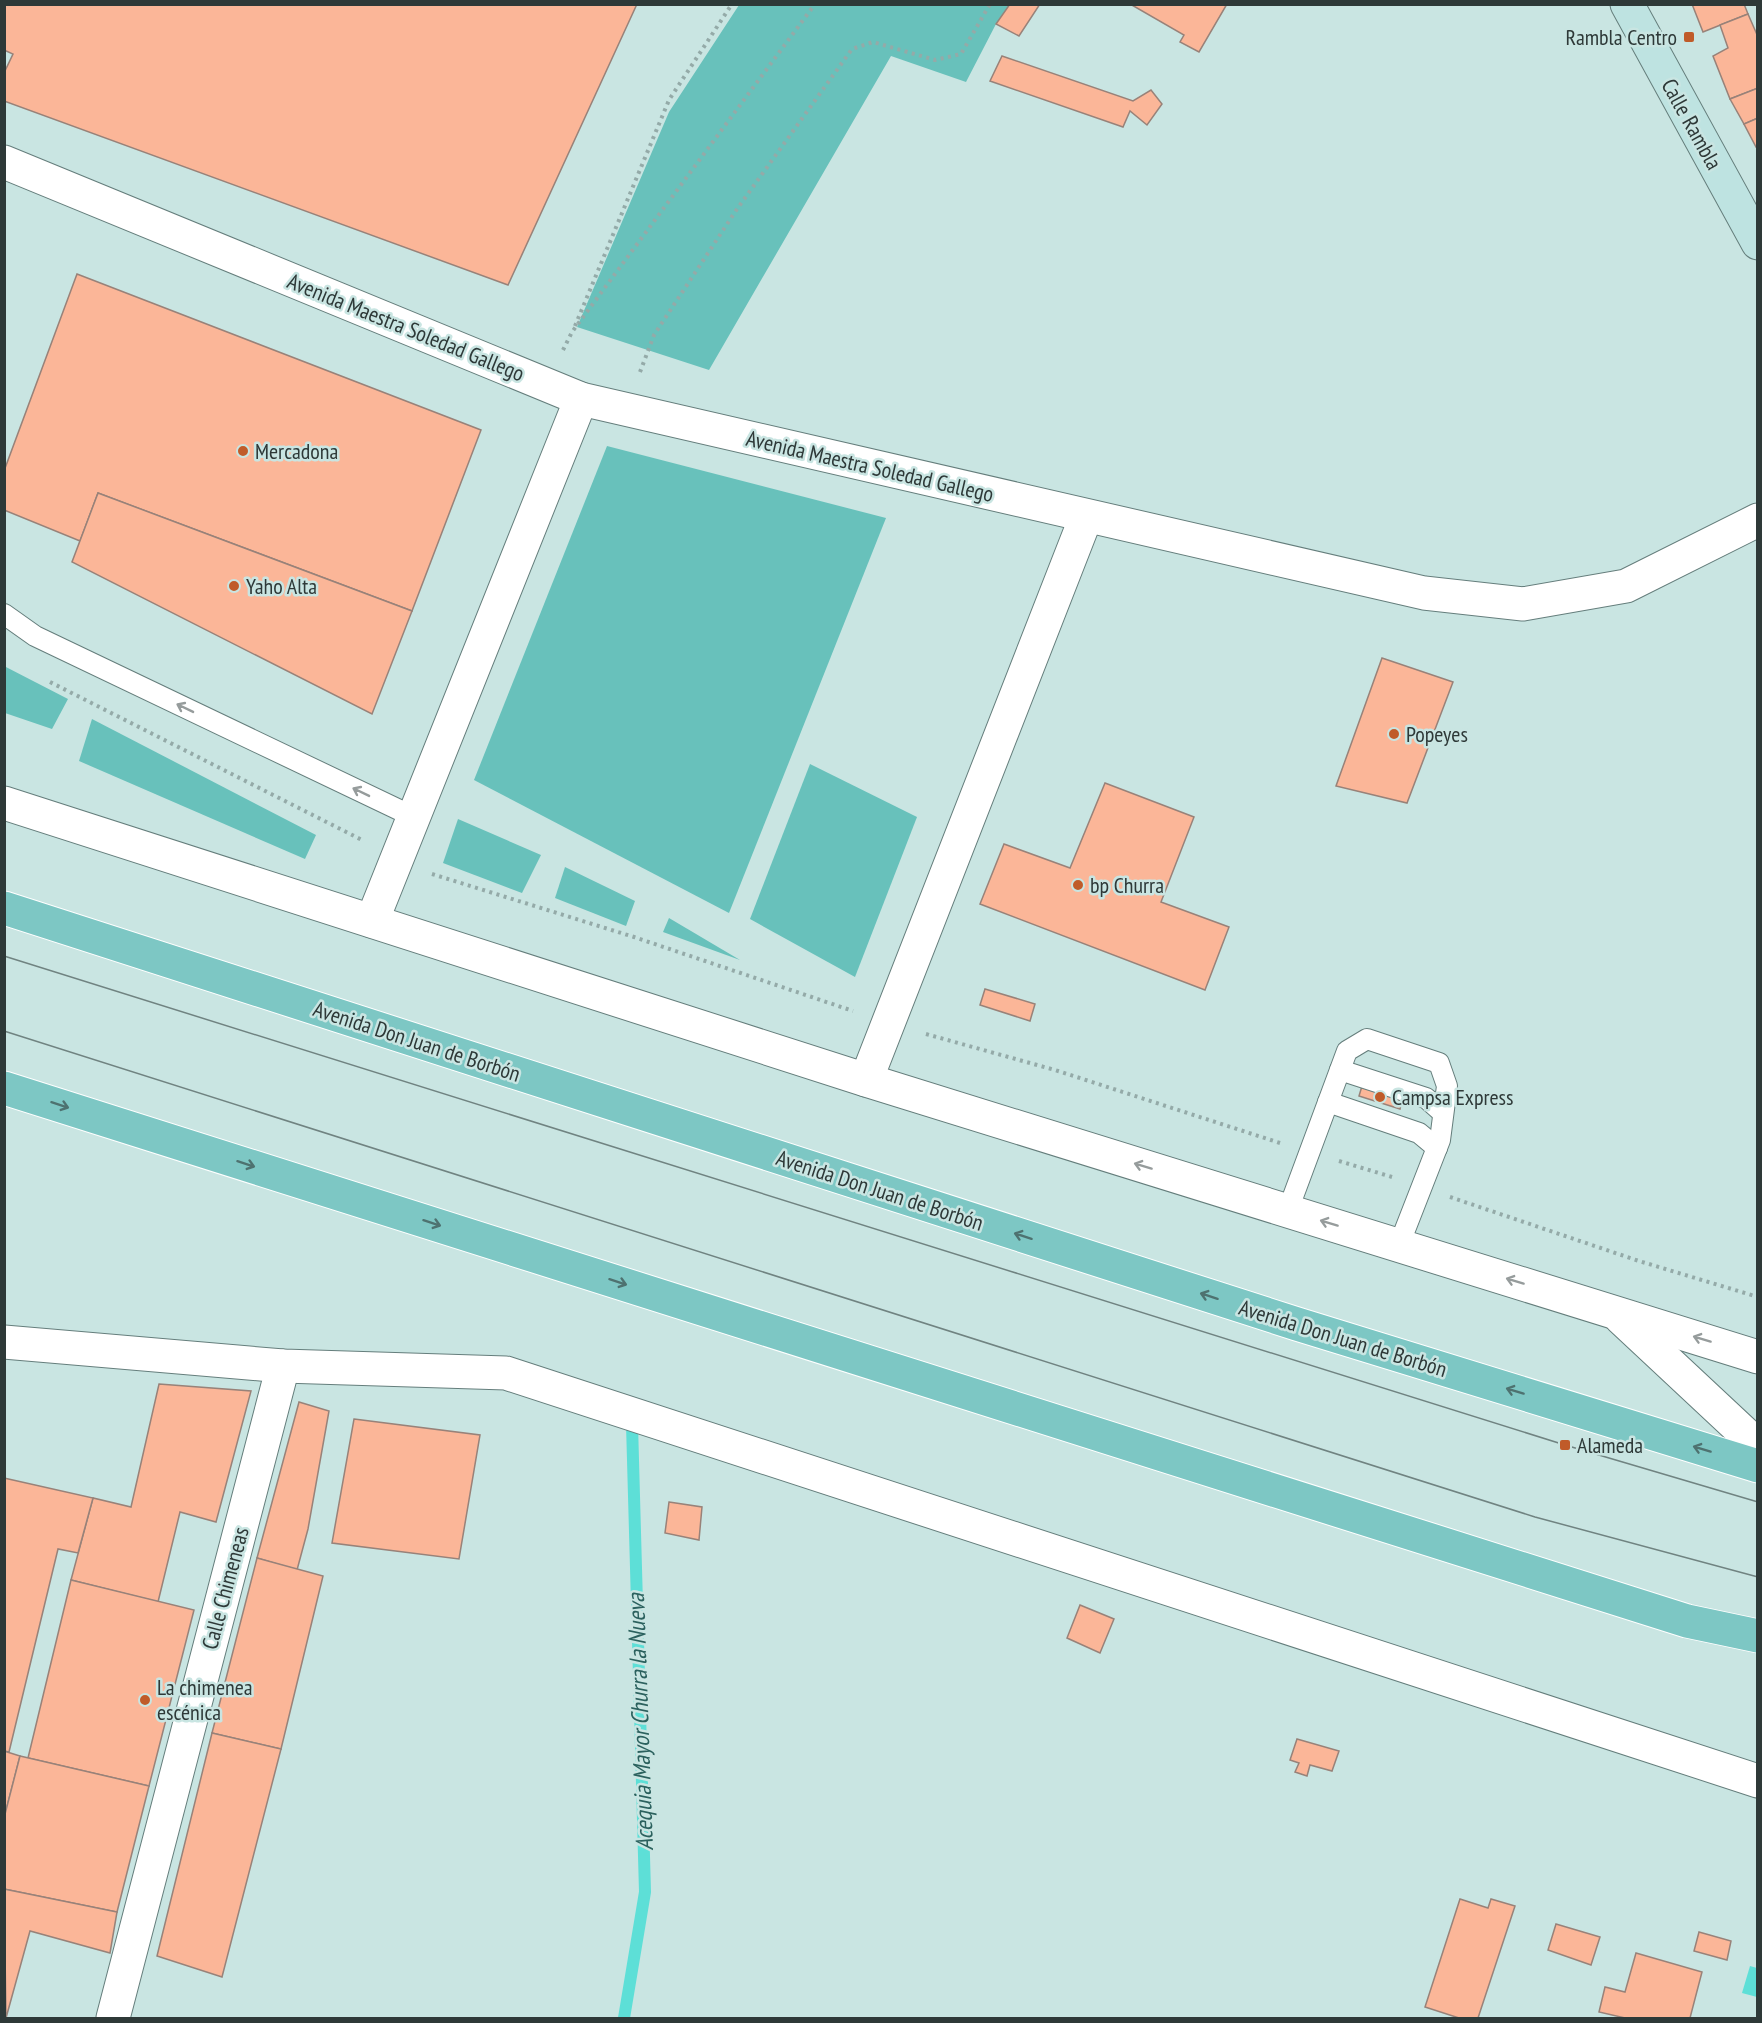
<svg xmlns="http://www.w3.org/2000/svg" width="1762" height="2023" font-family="'PT Sans Narrow',sans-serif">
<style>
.green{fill:#68c1bb}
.water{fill:#5ddfd7}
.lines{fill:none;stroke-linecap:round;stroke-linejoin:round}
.stream{stroke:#5ddfd7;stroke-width:12}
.building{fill:#fbb698;stroke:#988279;stroke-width:1.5}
.lane-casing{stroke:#657e7c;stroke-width:22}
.street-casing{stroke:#657e7c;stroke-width:35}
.secondary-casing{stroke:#657e7c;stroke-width:35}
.primary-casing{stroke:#fff;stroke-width:35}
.path{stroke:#94aaa8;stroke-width:4;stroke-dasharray:3 4.5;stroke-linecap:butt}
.lane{stroke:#fff;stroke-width:20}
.street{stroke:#fff;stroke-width:33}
.secondary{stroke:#bee3e1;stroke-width:33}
.primary{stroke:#7dc7c4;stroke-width:33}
.tram{stroke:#708381;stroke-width:1.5}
.oneway{stroke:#969c9c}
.oneway2{stroke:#4e7270}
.poi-dot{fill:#c05b29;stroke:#c9e5e2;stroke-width:2}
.labels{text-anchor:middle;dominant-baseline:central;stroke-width:5;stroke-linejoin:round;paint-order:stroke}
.poi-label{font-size:22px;fill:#2e3938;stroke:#c9e5e2;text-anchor:start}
.street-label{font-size:22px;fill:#2e3938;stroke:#c9e5e2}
.water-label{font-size:24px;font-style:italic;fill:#2b615e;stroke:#c9e5e2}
</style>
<rect width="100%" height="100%" fill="#c9e5e2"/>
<g class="green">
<path d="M739 5H1010L996 24 966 82 891 56 709 370 577 327 669 112Z"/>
<path d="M607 446 886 518 729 913 474 780Z"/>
<path d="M4 666 68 699 52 729 5 713Z"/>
<path d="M92 719 316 835 305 859 79 761Z"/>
<path d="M810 764 917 817 855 977 750 919Z"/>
<path d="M458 819 541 855 522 893 443 863Z"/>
<path d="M565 867 635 901 626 926 555 898Z"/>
<path d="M669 918 740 960 663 932Z"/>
</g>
<path class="water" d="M1750 1966 1757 1968V1997L1742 1993Z"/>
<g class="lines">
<path class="stream" d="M624 2018 645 1892 632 1424"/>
</g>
<g class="building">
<path d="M4 4H637L508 285 4 101V73L13 54 4 50Z"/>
<path d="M1010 4H1040L1019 36 996 24Z"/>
<path d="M1130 4H1227L1199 52 1180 42 1184 35Z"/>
<path d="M1692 4H1744L1748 14 1703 32Z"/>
<path d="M1748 14 1758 37V88L1730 99 1713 56 1728 48 1720 25Z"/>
<path d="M1002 56 1133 101 1151 90 1162 104 1147 125 1130 111 1123 127 990 81Z"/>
<path d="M1758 88V118L1744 124 1730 99Z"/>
<path d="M1758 118V146L1756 147 1744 124Z"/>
<path d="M77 274 481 430 412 611 98 493 80 541 4 510V471Z"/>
<path d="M98 493 412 611 372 714 72 562Z"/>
<path d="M1382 658 1453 682 1407 803 1336 786Z"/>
<path d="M1105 783 1194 817 1161 902 1229 927 1205 990 980 904 1004 844 1070 868Z"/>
<path d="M985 989 1035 1004 1030 1021 980 1005Z"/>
<path d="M1362 1086 1402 1099 1400 1109 1359 1096Z"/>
<path d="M159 1384 251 1391 216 1522 180 1512 158 1602 71 1580 93 1498 131 1507Z"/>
<path d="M299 1402 329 1411 308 1529 297 1570 257 1558Z"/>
<path d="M354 1419 480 1435 459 1559 332 1543Z"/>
<path d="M4 1478 93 1498 78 1553 58 1549 9 1752 4 1751Z"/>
<path d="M669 1502 702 1507 699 1540 665 1533Z"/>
<path d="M257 1558 323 1576 281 1749 212 1733Z"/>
<path d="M71 1580 194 1610 149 1786 28 1758Z"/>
<path d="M1080 1605 1114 1619 1100 1653 1067 1638Z"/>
<path d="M212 1733 281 1749 222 1977 157 1956Z"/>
<path d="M1297 1739 1339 1751 1332 1771 1310 1765 1307 1776 1295 1772 1299 1763 1290 1760Z"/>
<path d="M4 1751 20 1756 4 1818Z"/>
<path d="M20 1756 149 1786 117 1912 4 1889V1818Z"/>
<path d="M4 1889 117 1912 110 1953 30 1931 6 2018Z"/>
<path d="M1460 1899 1488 1908 1491 1899 1515 1906 1478 2018H1459L1425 2007Z"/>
<path d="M1556 1924 1600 1937 1591 1965 1548 1950Z"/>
<path d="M1699 1932 1731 1941 1727 1960 1694 1951Z"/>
<path d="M1636 1953 1702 1972 1690 2018H1625L1599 2012 1605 1987 1625 1992Z"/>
</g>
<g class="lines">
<g class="lane-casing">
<g id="lane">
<path d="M4 614 35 636 414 817"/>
<path d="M1340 1070 1426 1098 1443 1113"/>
<path d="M1328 1102 1419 1133 1437 1148"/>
<path d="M1288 1210 1347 1051 1367 1039 1439 1063 1447 1086 1440 1140 1399 1245"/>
</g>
</g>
<g class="street-casing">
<g id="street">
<path d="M4 162 581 399 1424 593 1523 604 1626 586 1758 520"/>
<path d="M4 803 866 1080 1758 1357"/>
<path d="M372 921 581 399"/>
<path d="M866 1080 1086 517"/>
<path d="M1621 1318 1758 1446"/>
<path d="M4 1342 283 1366 506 1373 1758 1781"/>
<path d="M113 2018 283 1366"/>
</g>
</g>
<g class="secondary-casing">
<path id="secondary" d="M1627 4 1758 243"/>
</g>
<g class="primary-casing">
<g id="primary">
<path d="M4 908 1297 1324 1758 1466"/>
<path d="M4 1088 1687 1621 1758 1636"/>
</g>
</g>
<g class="path">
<path d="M575 326 669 100 732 4"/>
<path d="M563 350 572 332 815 4"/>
<path d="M640 372 654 335 737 209 852 49 873 42 935 60 961 54 990 4"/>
<path d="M50 682 364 841"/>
<path d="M432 874 634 937 853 1011"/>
<path d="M926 1034 1055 1070 1280 1143"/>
<path d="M1339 1161 1392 1177"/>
<path d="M1450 1197 1639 1261 1758 1297"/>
</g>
<use href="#lane" class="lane"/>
<use href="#street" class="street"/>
<use href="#secondary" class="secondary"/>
<use href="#primary" class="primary"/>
<g class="tram">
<path d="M4 956 1565 1445 1758 1502"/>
<path d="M4 1031 1535 1517 1758 1577"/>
</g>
</g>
<defs><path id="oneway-shaft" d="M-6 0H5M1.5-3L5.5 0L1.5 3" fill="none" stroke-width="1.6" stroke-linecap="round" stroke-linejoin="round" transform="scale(1.5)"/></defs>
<g class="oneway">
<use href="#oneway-shaft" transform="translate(185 708) rotate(-154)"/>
<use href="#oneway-shaft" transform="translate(361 792) rotate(-154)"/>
<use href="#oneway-shaft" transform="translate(1143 1166) rotate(-163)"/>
<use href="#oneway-shaft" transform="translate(1329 1223) rotate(-163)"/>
<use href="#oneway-shaft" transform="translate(1515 1281) rotate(-163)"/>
<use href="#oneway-shaft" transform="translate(1702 1339) rotate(-163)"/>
</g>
<g class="oneway2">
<use href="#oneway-shaft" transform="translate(60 1105) rotate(18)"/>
<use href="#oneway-shaft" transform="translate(246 1164) rotate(18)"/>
<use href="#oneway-shaft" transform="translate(432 1223) rotate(18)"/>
<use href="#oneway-shaft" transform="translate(1023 1236) rotate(-162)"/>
<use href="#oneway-shaft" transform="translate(618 1282) rotate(18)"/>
<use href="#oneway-shaft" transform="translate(1209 1296) rotate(-162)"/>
<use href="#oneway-shaft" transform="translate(1515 1391) rotate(-163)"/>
<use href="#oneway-shaft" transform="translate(1702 1449) rotate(-163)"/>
</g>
<g class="poi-dot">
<rect x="1683" y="31" width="12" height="12" rx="3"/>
<circle cx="243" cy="451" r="6"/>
<circle cx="234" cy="586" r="6"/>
<circle cx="1394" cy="734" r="6"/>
<circle cx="1078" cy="885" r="6"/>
<circle cx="1380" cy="1097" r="6"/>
<rect x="1559" y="1439" width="12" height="12" rx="3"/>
<circle cx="145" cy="1700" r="6"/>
</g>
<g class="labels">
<g class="poi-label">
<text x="1677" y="37" text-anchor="end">Rambla Centro</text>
<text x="255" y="451">Mercadona</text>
<text x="246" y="586">Yaho Alta</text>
<text x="1406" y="734">Popeyes</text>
<text x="1090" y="885">bp Churra</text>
<text x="1392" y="1097">Campsa Express</text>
<text x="1577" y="1445">Alameda</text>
<text x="157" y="1687">La chimenea<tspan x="157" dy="25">escénica</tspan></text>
</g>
<g class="street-label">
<text transform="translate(1692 124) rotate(61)">Calle Rambla</text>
<text transform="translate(406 327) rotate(22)">Avenida Maestra Soledad Gallego</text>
<text transform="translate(870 466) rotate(13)">Avenida Maestra Soledad Gallego</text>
<text transform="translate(417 1041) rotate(18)">Avenida Don Juan de Borbón</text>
<text transform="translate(880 1190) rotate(18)">Avenida Don Juan de Borbón</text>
<text transform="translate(1343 1338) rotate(17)">Avenida Don Juan de Borbón</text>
<text transform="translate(225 1588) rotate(-75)">Calle Chimeneas</text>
</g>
<g class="water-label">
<text transform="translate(640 1722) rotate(-92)">Acequia Mayor Churra la Nueva</text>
</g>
</g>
<rect width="1762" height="2023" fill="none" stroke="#2e3938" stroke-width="12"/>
</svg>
